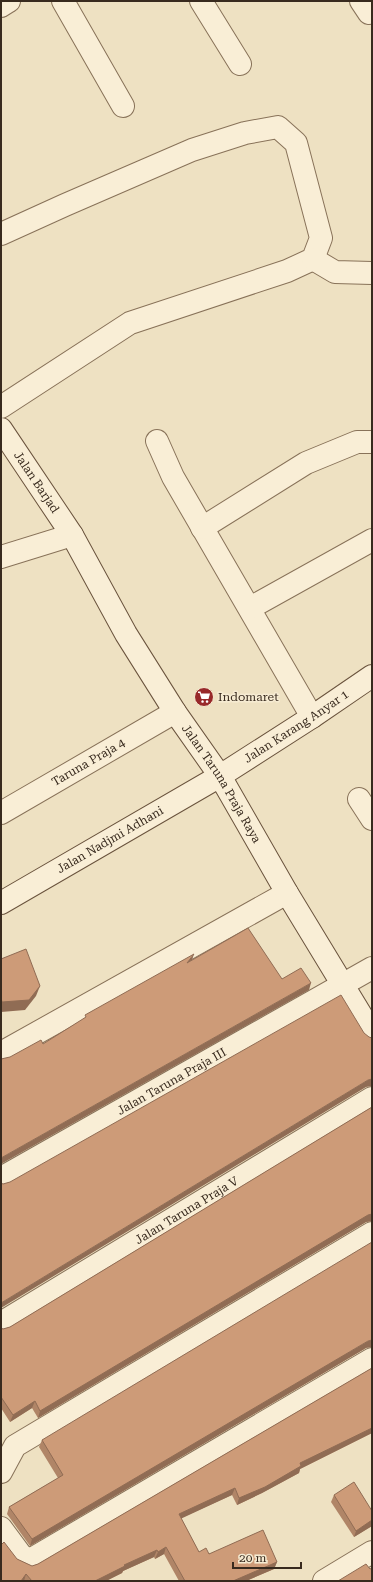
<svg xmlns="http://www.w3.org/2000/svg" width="373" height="1582" font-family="'Roboto Serif',serif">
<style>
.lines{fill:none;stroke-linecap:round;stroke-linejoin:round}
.street-casing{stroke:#887259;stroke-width:24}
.secondary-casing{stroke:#6a533d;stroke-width:24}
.street{stroke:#f9eed6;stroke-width:22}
.secondary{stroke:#f9eed6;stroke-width:22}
.wall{fill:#b08567}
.shaded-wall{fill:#906c54}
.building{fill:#cd9b78;stroke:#906c54}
.labels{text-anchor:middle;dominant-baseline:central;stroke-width:3;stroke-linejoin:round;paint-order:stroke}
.street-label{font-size:12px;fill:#382a1e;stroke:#f6ebd2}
.poi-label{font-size:12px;fill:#382a1e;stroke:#f6ebd2;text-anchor:start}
</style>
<rect width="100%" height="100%" fill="#eee1c2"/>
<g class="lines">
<g class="street-casing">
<g id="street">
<path d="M63 1 123 106"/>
<path d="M201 1 240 64"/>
<path d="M361 1 369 13"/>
<path d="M1 6 9 1"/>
<path d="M1 234 65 205 192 150 245 133 278 127 296 143 321 238 313 259 287 271 130 323 1 407"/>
<path d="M313 259 335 272 372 273"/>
<path d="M157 441 173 477 312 717"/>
<path d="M202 528 306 463 357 442H372"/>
<path d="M1 557 72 535"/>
<path d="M250 608 372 540"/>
<path d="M359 799 372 819"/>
<path id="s1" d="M1 813 175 712"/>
<path d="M1 1053 287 893"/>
<path id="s2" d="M1 1178 372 968"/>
<path id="s3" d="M1 1323 372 1098"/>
<path d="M1 1472 15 1446 372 1233"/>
<path d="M1 1528 21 1555 30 1560 372 1359"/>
<path d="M324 1581 372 1552"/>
</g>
</g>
<g class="secondary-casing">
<g id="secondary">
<path id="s4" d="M1 429 72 535 126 634 175 712 220 776 287 893 372 1033"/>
<path id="s5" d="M1 903 220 776 312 717 372 676"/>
</g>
</g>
<use href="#street" class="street"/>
<use href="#secondary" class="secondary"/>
</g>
<g class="wall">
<path d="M372 1107V1221L366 1222 38 1418 32 1408 10 1422 1 1408V1328L3 1329 10 1327Z"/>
<path d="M366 1348 30 1546 7 1514 9 1507 58 1478 39 1447 42 1440Z"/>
<path d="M372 1368V1433L300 1469 299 1473 262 1493 237 1505 232 1495 181 1518 199 1552 277 1562 274 1569 246 1581H179L164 1554 155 1559 154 1557 123 1571 122 1573 106 1581H1L17 1559 32 1566 38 1564Z"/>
<path d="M334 1495 372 1511V1526L354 1537 331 1502Z"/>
</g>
<g class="shaded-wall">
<path d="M194 954 192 960 187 963Z"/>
<path d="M311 983 309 990 1 1164V1158Z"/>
<path d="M40 986 36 996 25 1010 1 1012V1005L2 1002Z"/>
<path d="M372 1079 371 1086 366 1087 1 1308V1303L368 1080Z"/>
<path d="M372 1214 371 1221 366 1222 38 1418 40 1411 368 1215Z"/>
<path d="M372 1340V1347L366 1348 30 1546 32 1539 368 1341Z"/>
<path d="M35 1401 32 1408 10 1422 13 1415Z"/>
<path d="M372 1428V1433L300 1469 299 1473 262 1493 237 1505 239 1498 300 1463Z"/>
<path d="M235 1488 232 1495 176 1521 179 1514Z"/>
<path d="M372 1520V1526L354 1537 356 1531Z"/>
<path d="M166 1547 164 1554 155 1559 158 1552Z"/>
<path d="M157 1550 154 1557 123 1571 122 1573 106 1581H95L124 1565Z"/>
<path d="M277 1562 274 1569 246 1581H233Z"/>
<path d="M26 1574 24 1581H21Z"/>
</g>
<g class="building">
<path d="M248 928 282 979 301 968 311 983 1 1158V1059L10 1057 41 1040 43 1044 86 1017 85 1015 194 954 187 963Z"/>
<path d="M26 949 40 986 29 1000 2 1002 1 998V959Z"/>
<path d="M341 995 364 1033 369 1037 372 1038V1079L368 1080 1 1303V1183L3 1184 10 1182Z"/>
<path d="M372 1107V1214L368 1215 40 1411 35 1401 13 1415 1 1397V1328L3 1329 10 1327Z"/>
<path d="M372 1242V1340L368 1341 32 1539 9 1507 63 1475 42 1440Z"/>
<path d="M372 1368V1428L300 1463 301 1466 265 1487 239 1498 235 1488 179 1514 199 1552 206 1548 209 1554 263 1530 277 1562 233 1581H185L166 1547 158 1552 157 1550 124 1565 125 1566 95 1581H32L26 1574 21 1581H1V1545L4 1542 17 1559 32 1566 38 1564Z"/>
<path d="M354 1482 372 1511V1520L356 1531 334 1495Z"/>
<path d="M366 1564 370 1569 372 1568V1581H338Z"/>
</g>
<defs>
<g id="supermarket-disc" transform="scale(1)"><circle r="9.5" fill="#98292a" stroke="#f6ebd2"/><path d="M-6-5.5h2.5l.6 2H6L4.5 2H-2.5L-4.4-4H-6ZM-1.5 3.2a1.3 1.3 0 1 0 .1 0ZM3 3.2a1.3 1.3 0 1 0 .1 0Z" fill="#fff"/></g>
</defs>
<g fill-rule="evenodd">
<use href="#supermarket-disc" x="204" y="697"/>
</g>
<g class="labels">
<g class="street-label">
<text stroke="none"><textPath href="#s4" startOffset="64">Jalan Barjad</textPath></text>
<text stroke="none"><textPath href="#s5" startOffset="344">Jalan Karang Anyar 1</textPath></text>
<text stroke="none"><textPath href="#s1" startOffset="101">Taruna Praja 4</textPath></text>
<text stroke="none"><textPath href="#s4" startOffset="418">Jalan Taruna Praja Raya</textPath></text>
<text stroke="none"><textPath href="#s5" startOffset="126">Jalan Nadjmi Adhani</textPath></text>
<text stroke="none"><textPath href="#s2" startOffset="196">Jalan Taruna Praja III</textPath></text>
<text stroke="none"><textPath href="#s3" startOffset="217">Jalan Taruna Praja V</textPath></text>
</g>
<g class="poi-label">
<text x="218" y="697">Indomaret</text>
</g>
</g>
<rect width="373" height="1582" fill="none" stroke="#382a1e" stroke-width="4"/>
<path d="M233 1562v6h68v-6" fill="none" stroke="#382a1e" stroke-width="2"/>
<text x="239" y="1562" font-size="12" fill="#382a1e" stroke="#f6ebd2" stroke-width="3" paint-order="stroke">20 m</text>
</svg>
